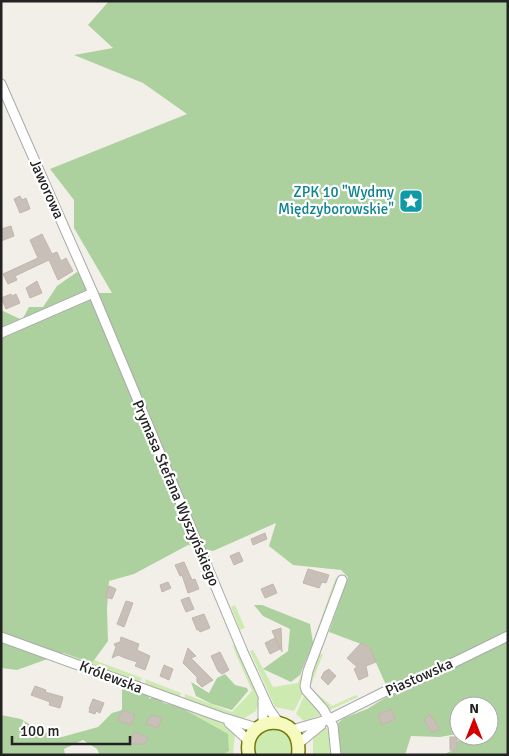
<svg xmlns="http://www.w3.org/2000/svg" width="509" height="756" font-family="Signika,sans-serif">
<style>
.grass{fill:#cdebb0}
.forest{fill:#add19e}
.building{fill:#c7bfb8;stroke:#c4b6ab}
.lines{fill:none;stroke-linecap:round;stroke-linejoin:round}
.street-casing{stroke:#a9a9a9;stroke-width:11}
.secondary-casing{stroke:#707d05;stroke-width:15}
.street{stroke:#fff;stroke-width:9}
.secondary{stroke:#f7fabf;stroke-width:12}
.labels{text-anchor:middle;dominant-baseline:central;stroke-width:4.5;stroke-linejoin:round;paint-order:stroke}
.street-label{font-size:15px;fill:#222;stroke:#fff}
.culture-label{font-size:15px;fill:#0d838f;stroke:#fff;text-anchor:end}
</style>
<rect width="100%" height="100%" fill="#f2efe9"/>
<g class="grass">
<path d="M336 577 338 581 301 682 303 694 294 711 275 707 250 651 253 650 273 687 298 683Z"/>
<path d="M235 605 245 628 240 630 231 607Z"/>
<path d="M232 645 237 647C246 666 257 685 260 707H257L256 711 243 719C223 711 204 707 184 701L185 694 232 712 252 691Z"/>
<path d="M64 653 92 663 94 660 142 678 140 683 65 657Z"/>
<path d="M318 654H323L310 688 332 706 356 695 358 697 330 710C302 686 306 687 318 654Z"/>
<path d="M145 679 181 693 179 699 146 686Z"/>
<path d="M304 696 321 712V715L304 721 296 714Z"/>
<path d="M178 706 218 720 234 731 233 733 235 735 233 754 222 755 229 751Z"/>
<path d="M325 727 329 729 331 755H313V738L315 736 314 734Z"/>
<path d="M273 728C287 731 295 741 291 755H256C252 739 259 732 273 728Z"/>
</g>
<g class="forest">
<path d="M109 1H508V755H443L457 748 454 744 461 738 459 736H489V706H459V736L457 734 440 737 411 736 405 755H342L339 747 338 723 344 718 367 709 390 695 423 682 419 675 386 685 369 647 329 632 348 577 341 570 293 565 269 546 276 523 213 551 188 545 134 574 109 581 107 609 108 641 92 663 64 653 17 670 1 668V310L22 320 29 307H43L57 286 77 272 98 293H112L74 228V200L50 169 187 114 143 83 74 55 113 48 88 25Z"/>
<path d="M254 605H262L310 624 313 643 300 675 291 682 263 669 288 651 290 629 263 616Z"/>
<path d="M225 674 235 685 247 688 248 691 232 710 212 704 196 696 191 682 209 693 217 678Z"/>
<path d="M126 683 150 693 149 699 155 695 164 703 178 706 228 734 229 751 222 755H100L97 749 83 740 64 749 65 755H1V715L21 719 40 731 62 737 98 727 112 713 122 710V689Z"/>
</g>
<g class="building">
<path d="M20 196 22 200 26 198 30 209 20 213 14 199Z"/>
<path d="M11 226 14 236 1 241V229Z"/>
<path d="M42 234 52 254 57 252 61 261 66 258 73 271 58 280 49 260 15 276 17 280 8 284 3 274 38 258 30 240Z"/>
<path d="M37 281 42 293 30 298 26 288Z"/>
<path d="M11 294 12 296 16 294 20 303 6 309 1 298Z"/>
<path d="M265 533 267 539 253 545 251 539Z"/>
<path d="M239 552 243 561 234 565 230 556Z"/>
<path d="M184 562 192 580 195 579 199 589 188 593 182 575 180 576 175 565Z"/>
<path d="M308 569 329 575 326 583 322 582 319 588 303 583Z"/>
<path d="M168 582 171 588 162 592 160 585Z"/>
<path d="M273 584 277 593 265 598 261 589Z"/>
<path d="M109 586 116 589 112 599 105 597Z"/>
<path d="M189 597 194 609 186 612 181 600Z"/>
<path d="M126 601 133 603 124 627 117 624Z"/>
<path d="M204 614 210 628 200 632 199 630H197L192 618Z"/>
<path d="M281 628 282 652 272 631Z"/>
<path d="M121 637 139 644 137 650 150 656 145 670 135 666 137 662 125 658 118 655 112 658 116 647 114 644 120 642Z"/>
<path d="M275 638 280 649 270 654 265 643Z"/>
<path d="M361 643 369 647 376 662 366 666 368 676 359 680 354 669 357 667 347 658Z"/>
<path d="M188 648 196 656 191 658 213 680 202 687 197 682V677L183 663Z"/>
<path d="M220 652 229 670 222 674 218 671 211 656Z"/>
<path d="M164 665 173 669 169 680 160 676Z"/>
<path d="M329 669 336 676 328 685 321 678 324 672Z"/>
<path d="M35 686 46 690 45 692 63 697 60 708 49 705 50 702 31 695Z"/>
<path d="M93 699 104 703 100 713 96 711 95 714 89 712 90 709H89Z"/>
<path d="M391 709 395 719 382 725 378 715Z"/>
<path d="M122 710 135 715 131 725 118 720Z"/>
<path d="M430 714 439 728V730L431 732 424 720Z"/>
<path d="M152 715 162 718 158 728 146 724 149 717H151Z"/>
<path d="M134 732 148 737 145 744H129Z"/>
<rect x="450" y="737" width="7" height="13"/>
</g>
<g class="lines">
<g class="street-casing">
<g id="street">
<path d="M1 84 93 293 243 652 269 709 279 723"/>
<path d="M1 333 93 293"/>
<path d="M1 637 221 717 257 728"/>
<path d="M229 723 249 741"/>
<path d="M263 725V700"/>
<path d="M292 730 330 719 384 692 418 680 508 636"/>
<path d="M299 743 321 725"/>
<path d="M336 755 333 726 323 709 306 690 305 686 308 671 342 580"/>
</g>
</g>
<g class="secondary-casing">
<path id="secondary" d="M249 755C240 715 304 709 298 755"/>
</g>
<use href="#street" class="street"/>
<use href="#secondary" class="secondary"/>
</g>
<defs>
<g id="sight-square" transform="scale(1.25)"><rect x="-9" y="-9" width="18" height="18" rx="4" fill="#0f9aa8" stroke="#fff"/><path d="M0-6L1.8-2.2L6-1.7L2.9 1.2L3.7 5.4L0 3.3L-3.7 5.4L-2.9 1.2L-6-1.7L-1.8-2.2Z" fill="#fff"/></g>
</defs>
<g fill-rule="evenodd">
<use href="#sight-square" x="411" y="201"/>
</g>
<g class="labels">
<g class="street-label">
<text transform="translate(47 189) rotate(66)">Jaworowa</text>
<text transform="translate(176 493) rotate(67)">Prymasa Stefana Wyszyńskiego</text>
<text transform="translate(111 677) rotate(21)">Królewska</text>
<text transform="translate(419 677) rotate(-24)">Piastowska</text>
</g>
<g class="culture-label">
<text x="394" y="192">ZPK 10 "Wydmy<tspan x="394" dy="17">Międzyborowskie"</tspan></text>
</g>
</g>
<rect width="509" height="756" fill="none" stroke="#222222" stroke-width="5"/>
<g transform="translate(474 721)"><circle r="24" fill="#ffffff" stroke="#a7a7a7"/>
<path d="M0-4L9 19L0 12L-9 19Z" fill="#d40000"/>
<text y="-8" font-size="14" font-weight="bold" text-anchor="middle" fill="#222222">N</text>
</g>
<path d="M12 736v8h118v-8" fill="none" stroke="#222222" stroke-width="2.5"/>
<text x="20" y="736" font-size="15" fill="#222222" stroke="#ffffff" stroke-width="4" paint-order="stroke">100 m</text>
</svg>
